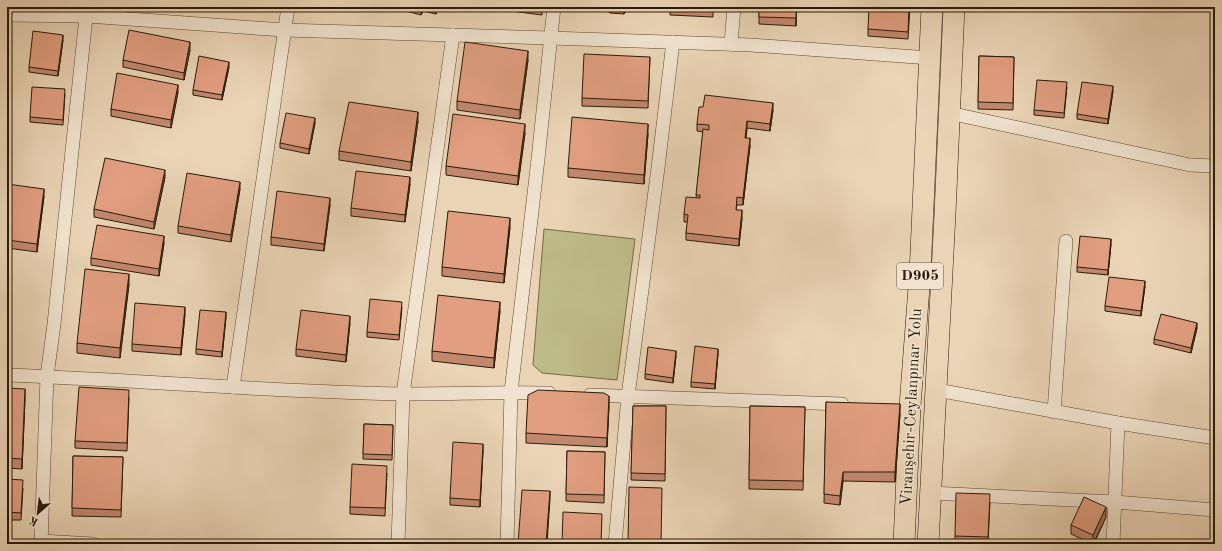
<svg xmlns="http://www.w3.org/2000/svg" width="1222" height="551" font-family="'Old Standard TT',serif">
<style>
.green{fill:#bfbb88;stroke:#746b48}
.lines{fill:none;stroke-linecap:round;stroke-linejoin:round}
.street-casing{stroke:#5a4934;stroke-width:14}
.primary-casing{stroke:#2a1b09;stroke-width:22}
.street{stroke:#f1e3cf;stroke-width:13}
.primary{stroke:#ead4b5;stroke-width:21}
.wall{fill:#c2886e;stroke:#2a1b09}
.shaded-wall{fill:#9e6f5a;stroke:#2a1b09}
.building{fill:#e19e80;stroke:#2a1b09}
.labels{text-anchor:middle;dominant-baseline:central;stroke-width:3;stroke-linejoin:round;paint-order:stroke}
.shield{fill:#f1e3cf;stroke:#665744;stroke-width:1}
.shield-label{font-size:15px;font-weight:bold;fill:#2a1b09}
.street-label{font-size:16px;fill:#2a1b09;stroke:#f1e3cf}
</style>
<rect width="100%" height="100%" fill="#ead4b5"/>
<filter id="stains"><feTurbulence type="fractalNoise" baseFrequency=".005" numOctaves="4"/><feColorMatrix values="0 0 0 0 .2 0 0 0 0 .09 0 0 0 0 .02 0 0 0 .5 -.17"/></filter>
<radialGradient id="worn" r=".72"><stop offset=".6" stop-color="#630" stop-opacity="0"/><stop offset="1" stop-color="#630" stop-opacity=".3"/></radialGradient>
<path class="green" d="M544 229 635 239 617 380 542 373 533 365Z"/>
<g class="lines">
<g class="street-casing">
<g id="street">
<path d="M7 15 87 16 284 30 551 38 751 45 930 58"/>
<path d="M731 44 734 7"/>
<path d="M949 113 1190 165 1215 166"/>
<path d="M7 375C139 380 271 392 403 394 452 394 500 392 549 393"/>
<path d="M233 387 288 7"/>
<path d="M937 390 1118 423 1215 438"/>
<path d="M590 395 842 404"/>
<path d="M1054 412 1066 241"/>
<path d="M931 493 1115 502 1215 510"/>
<path d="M41 541 93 544"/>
<path d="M41 544 47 376 54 324 87 7"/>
<path d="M398 544 403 394 453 35"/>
<path d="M507 544 511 392 538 159 554 7"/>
<path d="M615 544 628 396 658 168 673 42"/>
<path d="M1113 544 1118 423"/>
</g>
</g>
<g class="primary-casing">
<g id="primary">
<path d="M904 544 910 406 920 274 932 7"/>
<path d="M928 544 945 214 954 7"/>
</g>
</g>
<use href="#street" class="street"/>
<use href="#primary" class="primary"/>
</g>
<g class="wall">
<path d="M406 7H438L436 14 423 11 421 15 406 11Z"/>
<path d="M480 7H543L542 15Z"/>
<path d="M586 7H644V11H626L624 14 610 13 604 8H586Z"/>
<path d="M670 7H713V17L670 15Z"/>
<path d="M755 7H801V9L796 12V26L759 24V11L755 9Z"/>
<path d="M910 7 908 39 868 36V29Z"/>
<path d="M63 40 58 76 29 72V67Z"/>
<path d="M190 50 184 80 123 67V60Z"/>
<path d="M979 56 1014 57 1013 110 978 109Z"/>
<path d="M650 57 648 108 582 106V98Z"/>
<path d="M528 60 520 119 457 110V101Z"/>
<path d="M229 67 222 100 193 95V90Z"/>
<path d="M1067 87 1064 118 1034 115V110Z"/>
<path d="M1113 91 1108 124 1077 119V114Z"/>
<path d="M178 92 171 128 111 116V109Z"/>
<path d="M65 94 63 125 30 122V117Z"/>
<path d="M773 110 770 131 747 128 746 138 750 146 743 205H737L736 210 742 218 739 246 686 240V233L688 222H684V214L696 198 703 132 697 131V124Z"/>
<path d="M418 121 411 171 339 160V151Z"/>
<path d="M315 123 309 154 280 148V143Z"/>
<path d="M525 133 518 185 446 175V166Z"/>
<path d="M648 134 644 184 568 177V168Z"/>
<path d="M165 177 154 229 94 217V209Z"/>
<path d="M410 184 405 222 351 216V208Z"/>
<path d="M7 188 44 196 37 252 7 248Z"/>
<path d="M240 189 231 242 178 233V226Z"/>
<path d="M330 205 324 251 271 245V237Z"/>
<path d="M510 227 504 283 442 276V267Z"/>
<path d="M164 243 159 276 91 265V258Z"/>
<path d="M1111 244 1108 275 1077 272V267Z"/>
<path d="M129 284 120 358 77 353V343Z"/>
<path d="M1145 286 1141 316 1105 311V306Z"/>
<path d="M402 307 399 340 367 337V332Z"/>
<path d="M500 311 494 368 432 361V351Z"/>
<path d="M185 314 181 355 132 351V344Z"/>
<path d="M226 317 222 357 196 354V349Z"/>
<path d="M350 323 346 362 296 356V349Z"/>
<path d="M1197 328 1191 353 1154 344V339Z"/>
<path d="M718 354 715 389 691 387V382Z"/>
<path d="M676 356 673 383 645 379V374Z"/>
<path d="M7 388 25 399 22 469 7 468Z"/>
<path d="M129 397 127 451 75 448V441Z"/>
<path d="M826 402 900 414 895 482 843 481 840 505 824 503Z"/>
<path d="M609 406 607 447 526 443V433Z"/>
<path d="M633 406H666L665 481 631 480Z"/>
<path d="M750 406 805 407 803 490 749 489Z"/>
<path d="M364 424 393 425 392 460 363 459Z"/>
<path d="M483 451 480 507 450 505V498Z"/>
<path d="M567 451 605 452 604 503 566 501Z"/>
<path d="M73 456 123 457 121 517 72 516Z"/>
<path d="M387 473 385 516 350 514V507Z"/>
<path d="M7 479 23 488 21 520H7Z"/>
<path d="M990 502 988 544 955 543V536Z"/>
<path d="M1106 517 1094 544H1092L1071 534V525Z"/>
</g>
<g class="shaded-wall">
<path d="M422 7H423V11L421 15Z"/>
<path d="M436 7H438L436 14Z"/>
<path d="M624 7H626V11L624 14Z"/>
<path d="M796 7H801V9L796 12V26Z"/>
<path d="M63 35V40L58 76V71Z"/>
<path d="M190 42V50L184 80V73Z"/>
<path d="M528 51V60L520 119V110Z"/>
<path d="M229 62V67L222 100V95Z"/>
<path d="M178 85V92L171 128V120Z"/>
<path d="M1113 86V91L1108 124V119Z"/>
<path d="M773 103V110L770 131V124Z"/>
<path d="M418 112V121L411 171V162Z"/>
<path d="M315 118V123L309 154V149Z"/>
<path d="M747 121V128L745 145V138Z"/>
<path d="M525 124V133L518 185V176Z"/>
<path d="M648 124V134L644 184V175Z"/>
<path d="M750 138V146L743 205V198Z"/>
<path d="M165 170V177L154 229V222Z"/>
<path d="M410 177V184L405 222V215Z"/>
<path d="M240 182V189L231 242V235Z"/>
<path d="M44 189V196L37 252V244Z"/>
<path d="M330 198V205L324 251V244Z"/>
<path d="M742 210V218L739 246V239Z"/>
<path d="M510 218V227L504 283V274Z"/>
<path d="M164 236V243L159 276V269Z"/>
<path d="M1111 239V244L1108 275V270Z"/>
<path d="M129 274V284L120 358V348Z"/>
<path d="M1145 281V286L1141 316V311Z"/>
<path d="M500 302V311L494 368V358Z"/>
<path d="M185 307V314L181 355V348Z"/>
<path d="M226 312V317L222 357V352Z"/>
<path d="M350 316V323L346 362V355Z"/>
<path d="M1197 323V328L1191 353V348Z"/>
<path d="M718 349V354L715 389V384Z"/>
<path d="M676 351V356L673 383V378Z"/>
<path d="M25 389V399L22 469V459Z"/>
<path d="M609 396V406L607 447V438Z"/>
<path d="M900 404V414L895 482V472Z"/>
<path d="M483 444V451L480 507V500Z"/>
<path d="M843 472V481L840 505V496Z"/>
<path d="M550 491V499L547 544H546Z"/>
<path d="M1106 507V517L1093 544V535Z"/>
</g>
<g class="building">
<path d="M691 7H713V8Z"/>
<path d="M759 7H796V18L759 17Z"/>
<path d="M869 7H909L908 32 868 29Z"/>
<path d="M129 30 190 42 184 73 123 60Z"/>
<path d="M33 31 63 35 58 71 29 67Z"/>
<path d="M465 42 528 51 520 110 457 101Z"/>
<path d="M584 54 650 57 648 101 582 98Z"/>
<path d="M199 56 229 62 222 95 193 90Z"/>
<path d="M979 56 1014 57 1013 103 978 102Z"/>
<path d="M117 73 178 85 171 120 111 109Z"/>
<path d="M1037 80 1067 82 1064 113 1034 110Z"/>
<path d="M1082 82 1113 86 1108 119 1077 114Z"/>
<path d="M32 87 65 89 63 120 30 117Z"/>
<path d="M705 95 773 103 770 124 747 121 745 138H750L743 198 737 197 736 210H742L739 239 686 233 688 215 684 214 686 197 700 198V195H696L703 129 709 130V125L697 124 699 107H703Z"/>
<path d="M349 102 418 112 411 162 339 151Z"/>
<path d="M286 113 315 118 309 149 280 143Z"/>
<path d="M453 114 525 124 518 176 446 166Z"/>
<path d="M572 117 648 124 644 175 568 168Z"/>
<path d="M105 158 165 170 154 222 94 209Z"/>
<path d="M356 171 410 177 405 215 351 208Z"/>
<path d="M187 173 240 182 231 235 178 226Z"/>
<path d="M7 184 44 189 37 244 7 240Z"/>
<path d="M277 191 330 198 324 244 271 237Z"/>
<path d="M448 211 510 218 504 274 442 267Z"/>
<path d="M97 225 164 236 159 269 91 258Z"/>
<path d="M1080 236 1111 239 1108 270 1077 267Z"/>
<path d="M85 269 129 274 120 348 77 343Z"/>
<path d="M1109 277 1145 281 1141 311 1105 306Z"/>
<path d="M438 295 500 302 494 358 432 351Z"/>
<path d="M370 299 402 302 399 335 367 332Z"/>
<path d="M135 303 185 307 181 348 132 344Z"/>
<path d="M200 310 226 312 222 352 196 349Z"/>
<path d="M301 310 350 316 346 355 296 349Z"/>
<path d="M1161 314 1197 323 1191 348 1154 339Z"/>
<path d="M695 346 718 349 715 384 691 382Z"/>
<path d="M648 347 676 351 673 378 645 374Z"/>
<path d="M79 387 129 390 127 443 75 441Z"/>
<path d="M7 388 25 389 22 459 7 458Z"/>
<path d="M538 390 604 393 609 396 607 438 526 433 528 395Z"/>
<path d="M826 402 900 404 895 472H843L840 496 824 494Z"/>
<path d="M633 406H666L665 474 631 473Z"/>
<path d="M750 406 805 407 803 481 749 480Z"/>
<path d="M364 424 393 425 392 455 363 454Z"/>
<path d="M453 442 483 444 480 500 450 498Z"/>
<path d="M567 451 605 452 604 495 566 494Z"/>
<path d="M73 456 123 457 121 510 72 508Z"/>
<path d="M352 464 387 466 385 508 350 507Z"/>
<path d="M7 479 23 480 21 513 7 512Z"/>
<path d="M629 487 662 488 661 544H628Z"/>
<path d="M522 490 550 491 546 544H518Z"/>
<path d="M956 493 990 494 988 537 955 536Z"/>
<path d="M1084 497 1106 507 1093 535 1071 525Z"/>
<path d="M563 512 602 514 601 544H562Z"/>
</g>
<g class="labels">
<rect class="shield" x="897" y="263" width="46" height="26" rx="3"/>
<g class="shield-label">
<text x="920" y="276">D905</text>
</g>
<g class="street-label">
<text transform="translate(912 407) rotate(-87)">Viranşehir-Ceylanpınar Yolu</text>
</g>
</g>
<rect width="1222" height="551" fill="none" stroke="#ead4b5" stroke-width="24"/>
<rect x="8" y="8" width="1206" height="535" fill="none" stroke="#2a1b09" stroke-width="2"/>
<rect x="12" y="12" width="1198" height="527" fill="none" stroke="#2a1b09"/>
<g transform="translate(38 513) rotate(208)" stroke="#f1e3cf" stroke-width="3" paint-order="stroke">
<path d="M0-3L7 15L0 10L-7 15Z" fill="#2a1b09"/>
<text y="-6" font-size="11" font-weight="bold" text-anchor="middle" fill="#2a1b09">K</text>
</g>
<rect width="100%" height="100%" filter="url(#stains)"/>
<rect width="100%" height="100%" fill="url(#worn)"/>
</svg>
